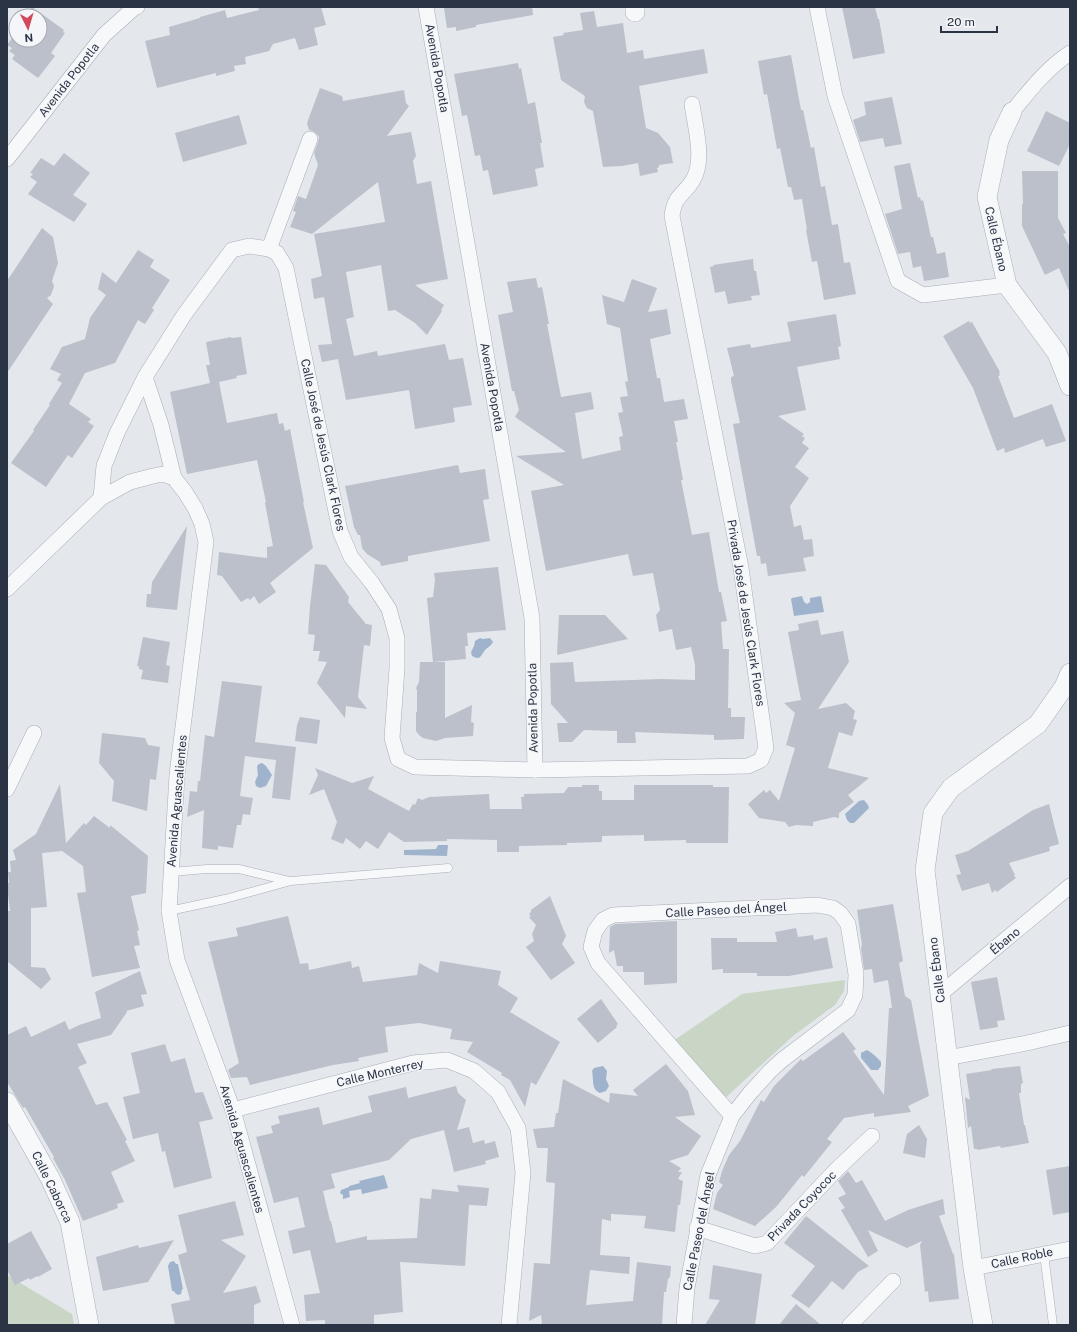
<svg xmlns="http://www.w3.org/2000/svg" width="1077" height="1332" font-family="'Public Sans',sans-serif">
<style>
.green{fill:#c9d6c5}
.water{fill:#9fb4cc}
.building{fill:#bbc0ca}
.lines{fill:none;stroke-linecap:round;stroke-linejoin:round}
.service-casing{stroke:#a9aeb7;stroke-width:9}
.minor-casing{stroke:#a9aeb7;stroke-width:16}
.tertiary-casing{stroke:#a9aeb7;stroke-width:20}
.service{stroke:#f7f8fa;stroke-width:8}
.minor{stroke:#f7f8fa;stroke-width:15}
.tertiary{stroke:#f7f8fa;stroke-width:19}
.labels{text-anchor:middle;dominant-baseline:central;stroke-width:3;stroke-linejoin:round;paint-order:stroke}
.street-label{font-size:12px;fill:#2b3445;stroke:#f4f6f9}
</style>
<rect width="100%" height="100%" fill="#e4e7ec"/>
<g class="green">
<path d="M845 980 844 991 835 1005 793 1036 723 1100 673 1041 742 994Z"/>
<path d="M7 1275 72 1314 74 1325H7Z"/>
</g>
<g class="water">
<path d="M802 596 804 602 807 604 810 602V598L821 596 824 612 794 616 791 599 792 598Z"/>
<path d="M480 638 483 639 490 638 493 642C491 646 488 647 485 650 481 655 481 661 472 656L471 652 474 646 475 641Z"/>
<path d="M262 763 266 766 272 775 266 786 260 788 256 786 255 782 258 775 257 766 259 764Z"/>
<path d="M864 800 868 805 869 808 854 823H850L847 820 845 814 859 801Z"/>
<path d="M438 845H448L447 856 404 855V850L436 849Z"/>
<path d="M867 1050C870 1051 879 1059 881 1062V1066L878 1070H871L861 1058V1053Z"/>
<path d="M603 1066 607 1071 606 1079 609 1086 606 1091 600 1093C591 1089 594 1080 592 1071L594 1068Z"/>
<path d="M384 1175 388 1188 362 1194 361 1189 349 1191 350 1197 343 1199V1195L340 1193 341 1190 349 1187V1186L360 1183 359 1181Z"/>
<path d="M174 1261 176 1264H178L183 1289H182L181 1294 178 1295 175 1293 174 1291H172L168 1266 170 1262Z"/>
</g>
<g class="building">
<path d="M32 7 64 30 63 32 65 33 51 53 55 56 38 78 12 59 15 55 9 51 12 48 7 45 15 34 14 33 16 30V40H40V16H26Z"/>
<path d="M258 7H321L326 25 314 28 318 45 299 50 295 38 273 44 269 51 245 57 246 64 234 66 235 71 216 76V73L157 88 145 41 170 35 169 27 200 18V17L225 10 227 18 259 10Z"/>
<path d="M451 7H532L533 15 476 25V27L456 31V27L447 28 444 8Z"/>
<path d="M842 7H875L878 19H879L885 53 853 59Z"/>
<path d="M594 11 597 27 623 23 627 53 643 50 644 59 704 49 708 73 639 86 646 128 658 133 670 147 673 163 659 165V167L657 168 658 172 640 176 638 163 622 166 603 167 593 111 587 108 584 102 585 96 561 80 553 37 564 35 563 33 583 30 580 13Z"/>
<path d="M791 55 801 110H803L811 148 814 147 821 187 825 186 832 225 838 224 844 263 850 262 856 294 824 300 817 261 812 262 806 230H807L802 199 794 200 791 187H788L780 148 777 149 767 94 764 95 758 61Z"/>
<path d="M518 63 519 69 521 68 528 104 535 102 542 143H540L544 167 535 169 538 186 493 195 488 170 483 171 480 155 475 156 467 115 462 116 454 74Z"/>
<path d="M320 88 342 96 343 101 404 90 406 103 409 106 387 136 411 132 416 156 413 161 417 184 431 181 448 279 415 285 444 305 441 310 442 311 427 335 415 323 395 310 388 311 381 265 346 272 354 317 346 319 354 356 377 351 378 356 445 344 449 360 463 358 472 405 453 408 455 422 415 429 409 390 346 400 338 359 322 362 318 345 332 344 324 297 314 299 311 279 322 276 314 234 385 222 378 182 312 234 290 227 296 212 293 211 298 196 306 199 318 165 314 153 318 142 319 137 317 134 313 131 309 130 307 123Z"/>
<path d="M892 97 902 144 885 147 883 138 860 142 853 120 866 115 864 102Z"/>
<path d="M1046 111 1070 123V144L1059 166 1027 151Z"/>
<path d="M239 115 247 144 183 162 175 133Z"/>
<path d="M64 153 90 173 73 195 87 204 74 222 28 194 37 182 30 177 33 174 30 173 41 158 54 166Z"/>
<path d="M910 163 918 198 920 197 921 201 923 200 931 237H933L937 254 945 252 949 277 924 281 921 266 913 268 910 252 898 254 885 214 902 209 894 166Z"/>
<path d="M1022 171H1058V218L1066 233 1063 234 1070 247V293L1059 268 1045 275 1022 226V204H1023Z"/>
<path d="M42 228 53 237 58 263 52 281 54 286 51 295 47 298 53 304 7 373V281Z"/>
<path d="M138 250 154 260 150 267 170 280 152 308 154 310 145 324 138 320 115 363 85 373 69 404 91 419 88 422 94 426 72 458 68 455 46 487 11 463 34 431 33 430 50 405 49 404 62 383 57 380 61 374 50 369 62 347 85 339 90 318 106 295 98 289 102 272 116 283Z"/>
<path d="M753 259 754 271H756L760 295 751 296 752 300 728 304 725 291 715 293 710 267 714 266 713 265Z"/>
<path d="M536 278 538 288 542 287 549 324H547L561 397 591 392 594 409 575 413 582 459 621 450 619 437 623 436 618 413 623 412 620 397 628 396 625 382 628 381 620 328 607 324 602 295 624 302 632 279 657 288 648 312 667 309 671 334 650 339 657 378H660L664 402 684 399 688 419 674 421 678 442H676L683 480H681L692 535 709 532 719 592H721L727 621 721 622 723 649H729L728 708H731V717H745L744 739 714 740V735L635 732 636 743H617V731L584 730 572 742H559L557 723H568L551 704 550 663 573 662 575 682 662 679 695 680V665L691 647 676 650 672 629 659 632 656 615 660 610 653 573 633 576 628 554 546 571 531 491 564 485 516 456 566 452 515 417 519 410 514 391H512L498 315 513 312 507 282Z"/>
<path d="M836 314 841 346 838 347 840 359 797 367 806 410 778 416 804 434 802 436 805 438 802 443 809 448 795 467 809 478 790 506 794 527 801 525 804 540 812 539 814 556 803 558 806 571 768 576 766 563 761 564 760 556H757L733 424 740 423 731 381V377L734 376 727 348 750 344 751 348 791 341 787 322Z"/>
<path d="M969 321 970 323 972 322 1000 372 999 373 1000 375 998 376 1014 418 1052 404 1066 441 1046 447 1043 439 1005 453 1004 448 997 451 973 388 943 336Z"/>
<path d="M231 337V338L241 337 247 374 236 376 237 378 219 382 227 423 277 413 279 424 283 423 285 431 290 429 304 502H303L313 548 270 583 276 592 259 604 254 596 250 600 248 598 241 602 222 576 217 575 219 552 267 558V547L273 546 265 503 266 502 257 460 187 474 170 392 210 383 206 365H210L206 342Z"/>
<path d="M458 465 460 473 485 469 489 499 483 500 490 541 408 556V561L381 566 380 562 367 554 362 548 360 535H358L354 527 345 486Z"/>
<path d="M187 526 177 610 146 607 147 594H151L152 582Z"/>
<path d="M315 564 326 565 349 597 348 602 366 624 372 625 370 646 364 645 358 697 367 709 346 706 345 718 317 683 327 662 318 661 320 651H313L315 635 308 634 310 606Z"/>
<path d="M498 567 506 630 467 633 468 646H465L466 659 433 662 427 598 433 597 435 580 434 573Z"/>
<path d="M559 615H605L628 639 557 655Z"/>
<path d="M818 620 821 635 843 631 849 662 818 709 846 703 855 711 853 719 857 720 852 736 839 732 828 768 869 778 848 795 854 802 839 813V818L834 817 813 822V826L796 825 789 827 785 822 759 818 748 804 764 790 766 793 770 790 779 801 795 748 786 745 795 713 784 703 801 700 788 632 799 630 798 624Z"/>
<path d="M143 637 170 642 166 665 170 666 168 683 141 679 143 670 139 669V666H137Z"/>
<path d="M420 662H445V718L472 705 471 722 474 723 473 736 445 738 436 741 423 738 419 735 416 731V712H417V690L416 688 419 682Z"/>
<path d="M222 681 262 686 255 742 296 747 290 800 272 798 276 760 245 756 240 796 253 798 250 815 243 814 241 825H237L233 848 218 846V850L202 848 204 810 187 817 190 791 197 792 198 781H200L205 735 214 737Z"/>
<path d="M300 717 320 720 317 744 295 741 297 725Z"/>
<path d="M102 733 145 738 148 745 160 747 156 780 150 779 147 811 112 801 114 781 99 763Z"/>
<path d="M315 768 352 783 374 776 368 789 409 811 413 804 415 805 418 798 422 800 429 797 489 794 490 809H522L521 797H524V794L564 793 568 787H582V785H599V791H602V800H634V785H713V787H729L728 843H686V840L644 841V835L602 836V842L567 843V845L519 846V852H497V840L447 839V841L404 842 389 832 378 849 366 841 360 849 346 838 343 844 331 839 337 822 324 789 309 795 318 775Z"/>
<path d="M60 784 66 843 84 823 86 825 94 816 110 828V825L148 856 146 893 131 896 139 930 137 931 140 945 134 946 140 968 92 977 77 893 86 892 83 866 62 851 42 853 47 907 31 908V967L45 968 51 979 41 989 7 961V911H10L7 886V883H9L8 872H11L10 861 16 860 13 850 36 834Z"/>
<path d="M1049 804 1059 844 1049 847 1050 851 1009 863 1015 875 1014 876 1016 878 997 892 995 890 992 893 989 883 962 891 956 875 961 874 955 855 968 851 1033 810Z"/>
<path d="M550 896 566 936 562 944 575 963 551 980 526 947 534 941 532 934 536 925 529 917 531 916 529 914 531 912V910Z"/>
<path d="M893 904 903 961 899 963 905 996 911 1000 929 1096 908 1106 911 1112 874 1117V1113L844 1118 827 1139 832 1142 804 1177 802 1175 776 1207 755 1226 713 1209 717 1193 723 1185 719 1182 722 1171 729 1155 740 1141 761 1100 764 1102 774 1086 801 1059 803 1061 843 1032 856 1049 853 1051 884 1095 889 1008H892L888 980 874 983 872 969 864 970 861 948 862 945 857 910Z"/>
<path d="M288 916 300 964 308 963 309 970 351 961 352 968 359 966 363 982 417 975 419 963 438 973 440 961 501 971 498 985 518 998 510 1012 560 1042 536 1085 531 1082 525 1107 510 1080 501 1075 502 1073 467 1052 473 1042 450 1039 452 1029 419 1023 385 1027 388 1052 358 1058 359 1061 333 1065 250 1085 247 1077 231 1078 228 1070 239 1063 208 942 238 936 236 928Z"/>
<path d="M677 921V983L644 985V972H623V966H617L614 950 609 953 610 927 615 924Z"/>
<path d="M796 928 798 937 813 935 814 940 827 937 833 968 789 976H757V973H723V969L712 970 711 938H737V942H777L775 932Z"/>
<path d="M140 971 147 994 141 995 144 1006 126 1011 127 1012 111 1035 77 1044 87 1063 78 1067 96 1105 107 1102 127 1140 125 1141 135 1161 111 1172 124 1202 117 1204 118 1208 83 1221 65 1180 53 1158 54 1157 25 1107 23 1108 7 1082V1035L26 1026 31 1037 65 1021 69 1030 79 1025 101 1018 95 992Z"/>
<path d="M997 977 1005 1020 997 1021 998 1027 980 1030 971 982Z"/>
<path d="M601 999 618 1024 616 1026 617 1027 598 1043 577 1019Z"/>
<path d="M165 1044 171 1062 185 1058 195 1093 203 1092 213 1119 199 1122 212 1178 174 1188 165 1151 162 1152 158 1133 133 1139 123 1097 140 1093 131 1053Z"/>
<path d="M666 1064 688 1091 695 1115 675 1117 701 1136 688 1155 669 1161 681 1168 678 1172H682L678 1179 683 1181 680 1205H678L675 1232 644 1228 646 1216 611 1214V1221L602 1219 600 1255 630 1257 629 1274 590 1270 586 1305 633 1301 637 1262 671 1266 670 1277 668 1279 666 1292H664L662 1325H542L541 1315 529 1321 534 1263 550 1264 555 1183 546 1182 548 1148H537L533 1129 554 1127 556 1113H558L563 1079 609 1103 610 1093 638 1096 633 1090Z"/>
<path d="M1020 1066 1023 1083 1021 1084V1093H1019L1024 1125H1025L1029 1143 1001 1148 1000 1146 978 1150 977 1149H974L971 1126 968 1128 965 1097 970 1100 966 1074 992 1070 991 1069Z"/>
<path d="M456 1086 458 1093 466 1100 457 1130 469 1127 473 1143 484 1140 485 1144 495 1141 499 1157 485 1161 486 1164 454 1172 444 1130 411 1139 389 1160 331 1174 335 1188 323 1191 330 1221H331L336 1243 367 1236V1240L417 1238 420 1198 431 1199 432 1189 459 1192 457 1185 489 1188 487 1206 469 1205 465 1266 400 1262 403 1312 374 1315V1325H325V1320L306 1321 304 1295 320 1293 310 1250 293 1254 288 1231 305 1227 298 1197 274 1203 256 1137 273 1133 271 1126 280 1123 278 1116 319 1107 323 1125 372 1112 368 1096 406 1087 408 1098Z"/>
<path d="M919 1125 927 1139 925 1158 903 1153 907 1134Z"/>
<path d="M1070 1166V1212L1053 1215 1046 1170Z"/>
<path d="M848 1171 856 1183 862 1180 885 1221 908 1210 943 1199 945 1214 939 1216 953 1254H954L959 1299 929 1302 928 1291 925 1292 920 1245 922 1241 907 1248 868 1230 878 1251 868 1257 841 1210 845 1208 838 1198 846 1194 838 1181Z"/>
<path d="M235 1201 244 1235 221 1240 246 1256 223 1293 256 1286 261 1302 254 1305V1325H175L171 1304 190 1300 178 1255 187 1252 178 1215Z"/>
<path d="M806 1216 869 1266 858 1272 843 1290 832 1281 809 1308 791 1296 815 1266 784 1243Z"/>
<path d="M31 1231 52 1269 38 1277 37 1276 30 1280 29 1278 15 1285 7 1270V1244Z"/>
<path d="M174 1240 148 1282 103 1291 96 1257 138 1245 139 1248Z"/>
<path d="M713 1265 762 1274 755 1325H705L720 1300 709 1299Z"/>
<path d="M796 1304 821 1325H779Z"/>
</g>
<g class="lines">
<g class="service-casing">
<g id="service">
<path d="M171 872 207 869H239L289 881"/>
<path d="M169 911 225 899 291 881 448 868"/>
<path d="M1044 1254 1053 1325"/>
</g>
</g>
<g class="minor-casing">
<g id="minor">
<path d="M426 7 532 618 535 770"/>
<path d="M817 7 835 96 898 281 923 295 1007 285"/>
<path d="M1012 112C1030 90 1046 69 1070 53"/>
<path d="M7 159 104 35 134 8 137 7"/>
<path d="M269 249 310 139"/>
<path d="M145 377 161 425 174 478"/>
<path d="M101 498 104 466 117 433 145 377 184 315 232 250 249 246 269 249 277 253 286 268 340 531 351 557 372 583 389 609 397 638V668L392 738 398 759 415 767 535 770 748 766 761 760 766 748 741 568 672 216C675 193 684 196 693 180 705 160 695 126 692 104"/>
<path d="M7 589 101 498 130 482 153 476 163 474 174 478 185 492 195 508 202 524 206 542 177 775 169 911 177 960 233 1110 292 1325"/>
<path d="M7 789 34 733"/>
<path d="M939 995 1070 886"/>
<path d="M947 1058 1027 1043 1070 1033"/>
<path d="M233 1110 413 1063 447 1060 474 1071 498 1092 518 1128 523 1173 509 1325"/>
<path d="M697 1228 755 1246 767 1243 836 1170 872 1136"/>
<path d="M973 1268 1070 1249"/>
<path d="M684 1325 687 1288 708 1175 732 1116 750 1093 770 1071 782 1060 848 1010 855 995 856 974 848 924 840 913 833 908 817 905 613 915 603 920 595 931 591 947 598 963 732 1116"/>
<path d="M850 1325 893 1281"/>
</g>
</g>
<g class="tertiary-casing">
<g id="tertiary">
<path d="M635 7V12"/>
<path d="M1012 112 999 140 987 197 1007 285 1057 353 1070 386"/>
<path d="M7 1102 50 1178 70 1222 89 1325"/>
<path d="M983 1325 973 1268 925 870 933 813 951 788 1038 724 1064 687 1070 673"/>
</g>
</g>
<use href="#service" class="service"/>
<use href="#minor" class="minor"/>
<use href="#tertiary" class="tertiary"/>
</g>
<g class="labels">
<g class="street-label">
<text transform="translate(437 68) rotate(80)">Avenida Popotla</text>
<text transform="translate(69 80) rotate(-52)">Avenida Popotla</text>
<text transform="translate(996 239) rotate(77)">Calle Ébano</text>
<text transform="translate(492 387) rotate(80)">Avenida Popotla</text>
<text transform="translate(323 445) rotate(78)">Calle José de Jesús Clark Flores</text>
<text transform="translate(746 613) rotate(81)">Privada José de Jesús Clark Flores</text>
<text transform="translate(533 708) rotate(-91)">Avenida Popotla</text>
<text transform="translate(177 801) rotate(-85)">Avenida Aguascalientes</text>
<text transform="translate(726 910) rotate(-3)">Calle Paseo del Ángel</text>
<text transform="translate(1005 941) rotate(-40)">Ébano</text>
<text transform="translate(937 970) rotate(-97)">Calle Ébano</text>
<text transform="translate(380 1073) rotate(-13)">Calle Monterrey</text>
<text transform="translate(242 1149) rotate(74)">Avenida Aguascalientes</text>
<text transform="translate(52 1187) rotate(64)">Calle Caborca</text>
<text transform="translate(802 1206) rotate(-46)">Privada Coyococ</text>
<text transform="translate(699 1231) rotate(-79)">Calle Paseo del Ángel</text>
<text transform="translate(1022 1258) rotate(-12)">Calle Roble</text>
</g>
</g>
<rect width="1077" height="1332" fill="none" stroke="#2b3445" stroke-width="16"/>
<g transform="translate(28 28) rotate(175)"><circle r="19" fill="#f4f6f9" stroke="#a4a8b1"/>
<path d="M0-3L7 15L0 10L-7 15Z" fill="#d1495b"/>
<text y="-6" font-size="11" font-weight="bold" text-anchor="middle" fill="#2b3445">N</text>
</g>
<path d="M941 26v6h56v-6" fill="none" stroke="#2b3445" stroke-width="2"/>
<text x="947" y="26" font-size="12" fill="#2b3445" stroke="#f4f6f9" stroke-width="3" paint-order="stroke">20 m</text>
</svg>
